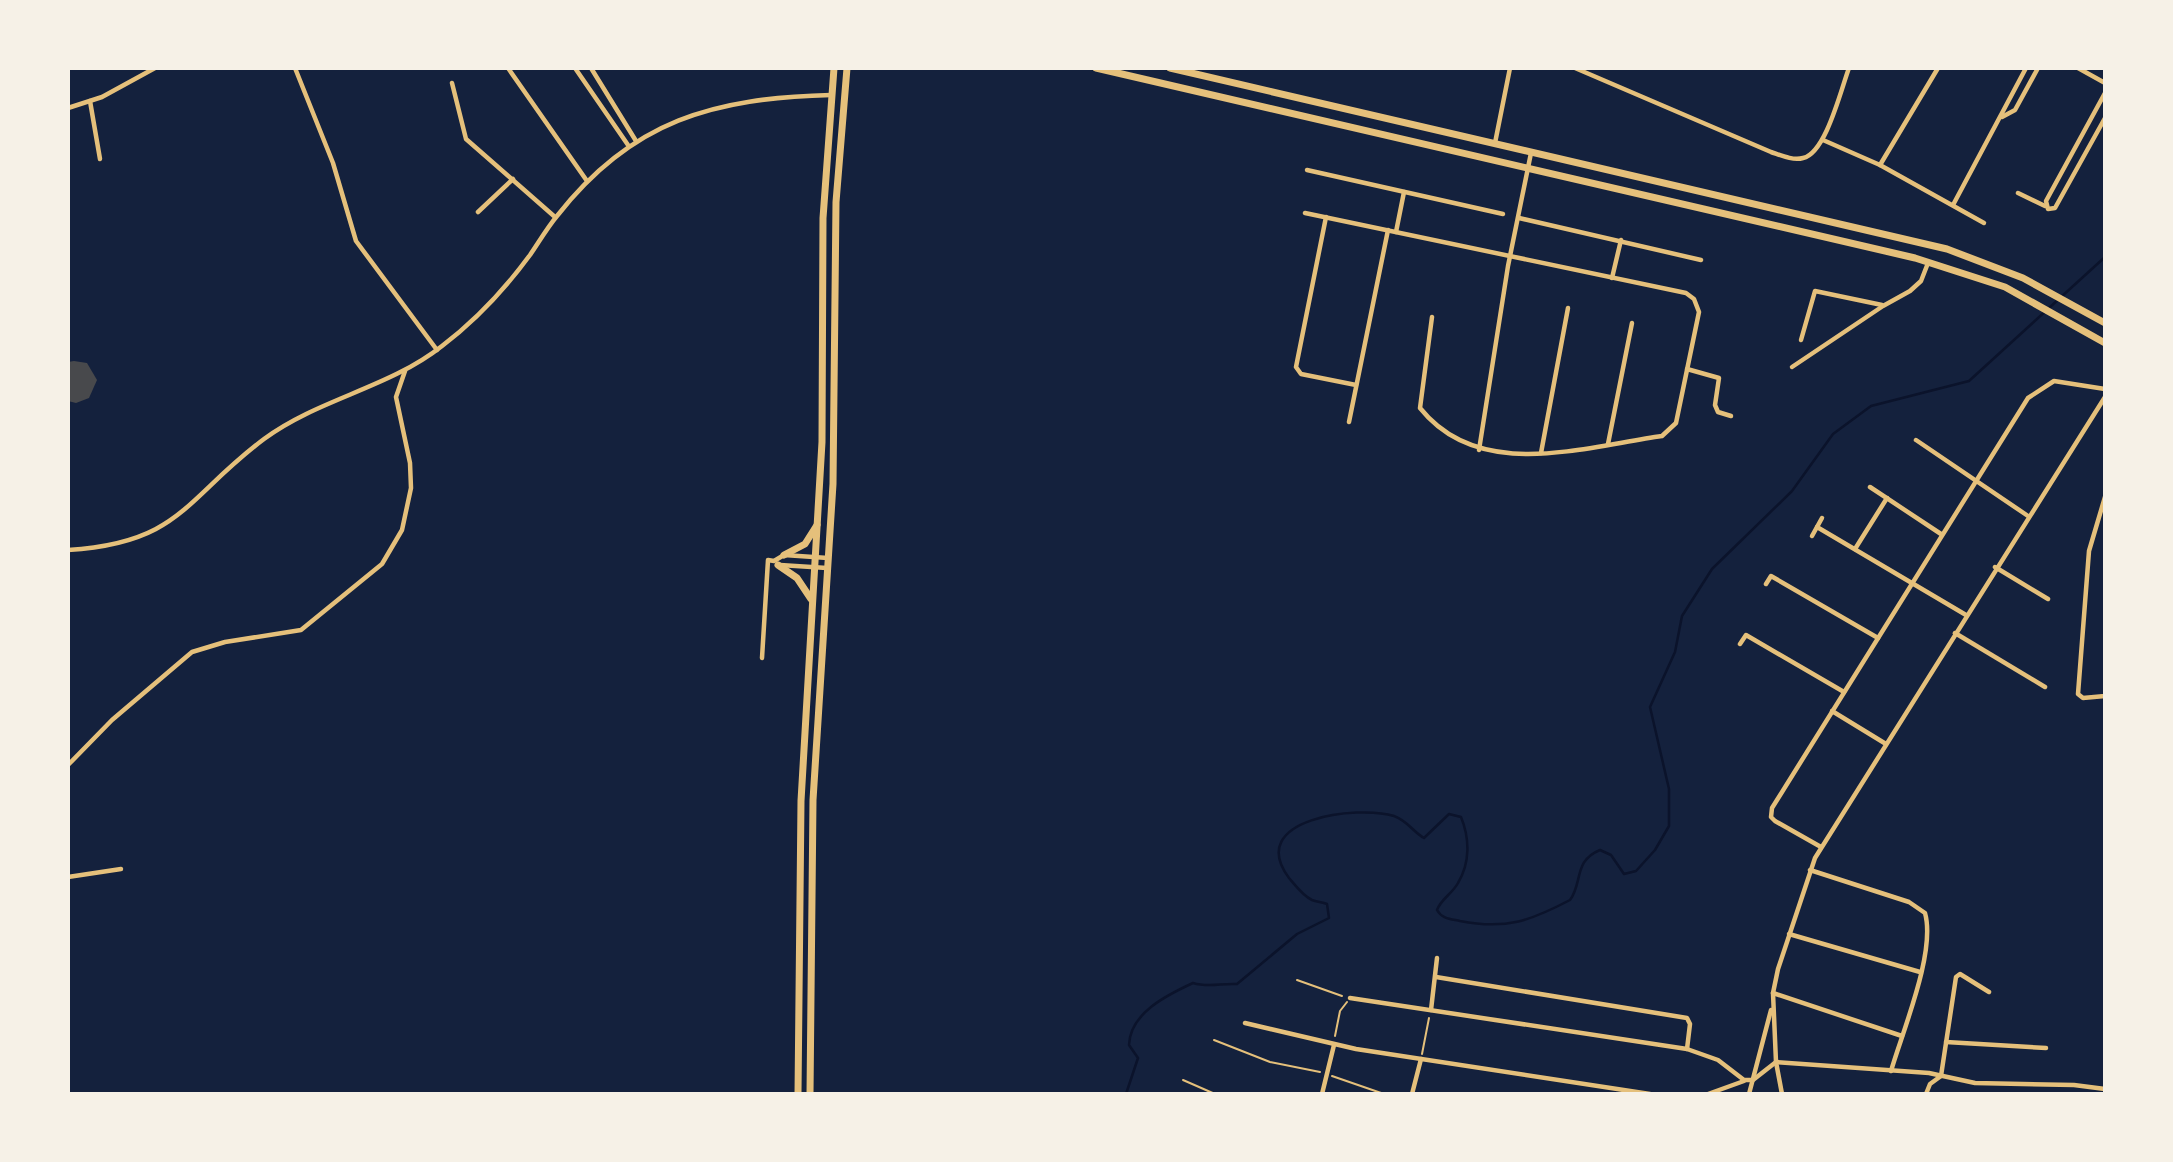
<svg xmlns="http://www.w3.org/2000/svg" width="2173" height="1162" font-family="'Alegreya Sans',sans-serif">
<style>
.lines{fill:none;stroke-linecap:round;stroke-linejoin:round}
.stream{stroke:#0b132b;stroke-width:2.5}
.building{fill:#48494c}
.path{stroke:#e5c07b;stroke-width:2}
.minor{stroke:#e5c07b;stroke-width:4.5}
.secondary{stroke:#e5c07b;stroke-width:7}
</style>
<rect width="100%" height="100%" fill="#14213d"/>
<g class="lines">
<path class="stream" d="M1126 1094 1138 1058 1129 1045C1130 1013 1167 995 1193 983 1209 988 1221 983 1237 984L1297 934 1329 918 1327 904C1322 902 1317 902 1312 900 1303 896 1295 885 1289 878 1244 818 1359 805 1394 816 1408 821 1413 832 1424 838L1449 814 1461 817C1470 839 1470 863 1458 883 1452 894 1441 899 1437 910 1442 919 1451 919 1460 921 1506 930 1530 921 1570 900 1583 883 1573 861 1600 850L1611 855 1624 874 1636 871 1655 850 1669 826V789L1650 707 1675 652 1682 616 1712 569 1792 491 1833 434 1871 406 1969 381 2105 257"/>
</g>
<path class="building" d="M74 361 87 363 97 380 89 398 76 403 68 401V362Z"/>
<g class="lines">
<g class="path">
<path d="M1297 980 1342 996"/>
<path d="M1335 1036 1340 1011 1347 1002"/>
<path d="M1214 1040 1270 1062 1320 1072"/>
<path d="M1422 1054 1429 1018"/>
<path d="M1332 1076 1384 1094"/>
<path d="M1183 1080 1215 1094"/>
</g>
<g class="minor">
<path d="M295 68 333 163 356 241 437 350"/>
<path d="M508 68 587 181"/>
<path d="M575 68 628 145"/>
<path d="M591 68 636 141"/>
<path d="M1575 68 1771 152C1780 155 1793 161 1803 158 1826 153 1841 89 1849 68"/>
<path d="M2078 68 2105 83"/>
<path d="M452 83 466 139 555 217"/>
<path d="M2105 93 2046 201 2048 209 2055 208 2105 118"/>
<path d="M90 101 100 159"/>
<path d="M68 108 102 97 155 68"/>
<path d="M2002 117 2015 110 2038 68"/>
<path d="M1823 140 1880 165 1984 223"/>
<path d="M1495 143 1510 68"/>
<path d="M1880 165 1938 68"/>
<path d="M1307 170 1503 214"/>
<path d="M2018 193 2045 206"/>
<path d="M1953 205 2026 68"/>
<path d="M478 212 513 179"/>
<path d="M1305 213 1686 293 1694 299 1699 312 1676 423 1662 436C1583 447 1479 482 1420 408L1432 317"/>
<path d="M1326 217 1296 367 1301 374 1356 385"/>
<path d="M1519 218 1701 260"/>
<path d="M1396 232 1404 192"/>
<path d="M1612 278 1621 240"/>
<path d="M1801 340 1815 291 1882 305"/>
<path d="M1792 367 1883 306 1910 291 1921 281 1928 263"/>
<path d="M1687 369 1719 378 1715 405 1718 412 1731 416"/>
<path d="M1349 422 1388 230"/>
<path d="M1916 440 2028 516"/>
<path d="M1608 444 1632 323"/>
<path d="M1479 450 1508 266 1531 153"/>
<path d="M1541 453 1568 308"/>
<path d="M1870 487 1941 534"/>
<path d="M2105 497 2089 551 2078 694 2083 698 2105 696"/>
<path d="M1817 527 1966 615"/>
<path d="M1812 536 1822 518"/>
<path d="M1855 549 1887 498"/>
<path d="M68 550C181 543 185 498 264 439 318 399 389 388 442 346 475 321 505 289 530 255 539 242 547 228 557 216 632 120 714 98 831 95"/>
<path d="M780 565 827 568"/>
<path d="M1995 567 2048 599"/>
<path d="M1766 584 1771 576 1878 638"/>
<path d="M1955 633 2045 687"/>
<path d="M1740 644 1746 635 1844 692"/>
<path d="M762 658 768 560 774 561 784 555 828 558"/>
<path d="M1832 711 1886 744"/>
<path d="M68 765 112 720 192 652 225 642 301 630 382 564 402 530 411 488 410 463 396 397 405 371"/>
<path d="M1821 847 1775 821 1771 817 1772 808 2028 398 2054 381 2105 389"/>
<path d="M1810 870 1909 902 1925 913C1936 952 1903 1030 1891 1071"/>
<path d="M68 877 121 869"/>
<path d="M1789 934 1920 972"/>
<path d="M1436 977 1687 1018 1690 1024 1687 1049"/>
<path d="M1773 993 1902 1036"/>
<path d="M1350 998 1687 1049 1718 1060 1744 1080H1753L1776 1062"/>
<path d="M1431 1010 1437 958"/>
<path d="M1245 1023 1356 1049 1650 1094"/>
<path d="M1946 1042 2046 1048"/>
<path d="M1776 1062 1929 1073 1975 1083 2074 1085 2105 1089"/>
<path d="M1941 1076 1956 977 1960 974 1989 992"/>
<path d="M1322 1094 1334 1045"/>
<path d="M1412 1094 1421 1059"/>
<path d="M1708 1094 1744 1081"/>
<path d="M1749 1094 1771 1010"/>
<path d="M1782 1094 1776 1062 1773 993 1778 969 1815 858 2105 397"/>
<path d="M1926 1094 1930 1084 1941 1076"/>
</g>
<g class="secondary">
<path d="M1096 68 1915 258 2005 287 2105 343"/>
<path d="M1170 68 1947 249 2023 278 2105 323"/>
<path d="M784 555 805 544 817 525"/>
<path d="M778 565 797 578 811 599"/>
<path d="M798 1094 801 801 822 442 823 218 834 68"/>
<path d="M810 1094 813 800 833 484 836 202 847 68"/>
</g>
</g>
<rect width="2173" height="1162" fill="none" stroke="#f6f1e7" stroke-width="140"/>
</svg>
